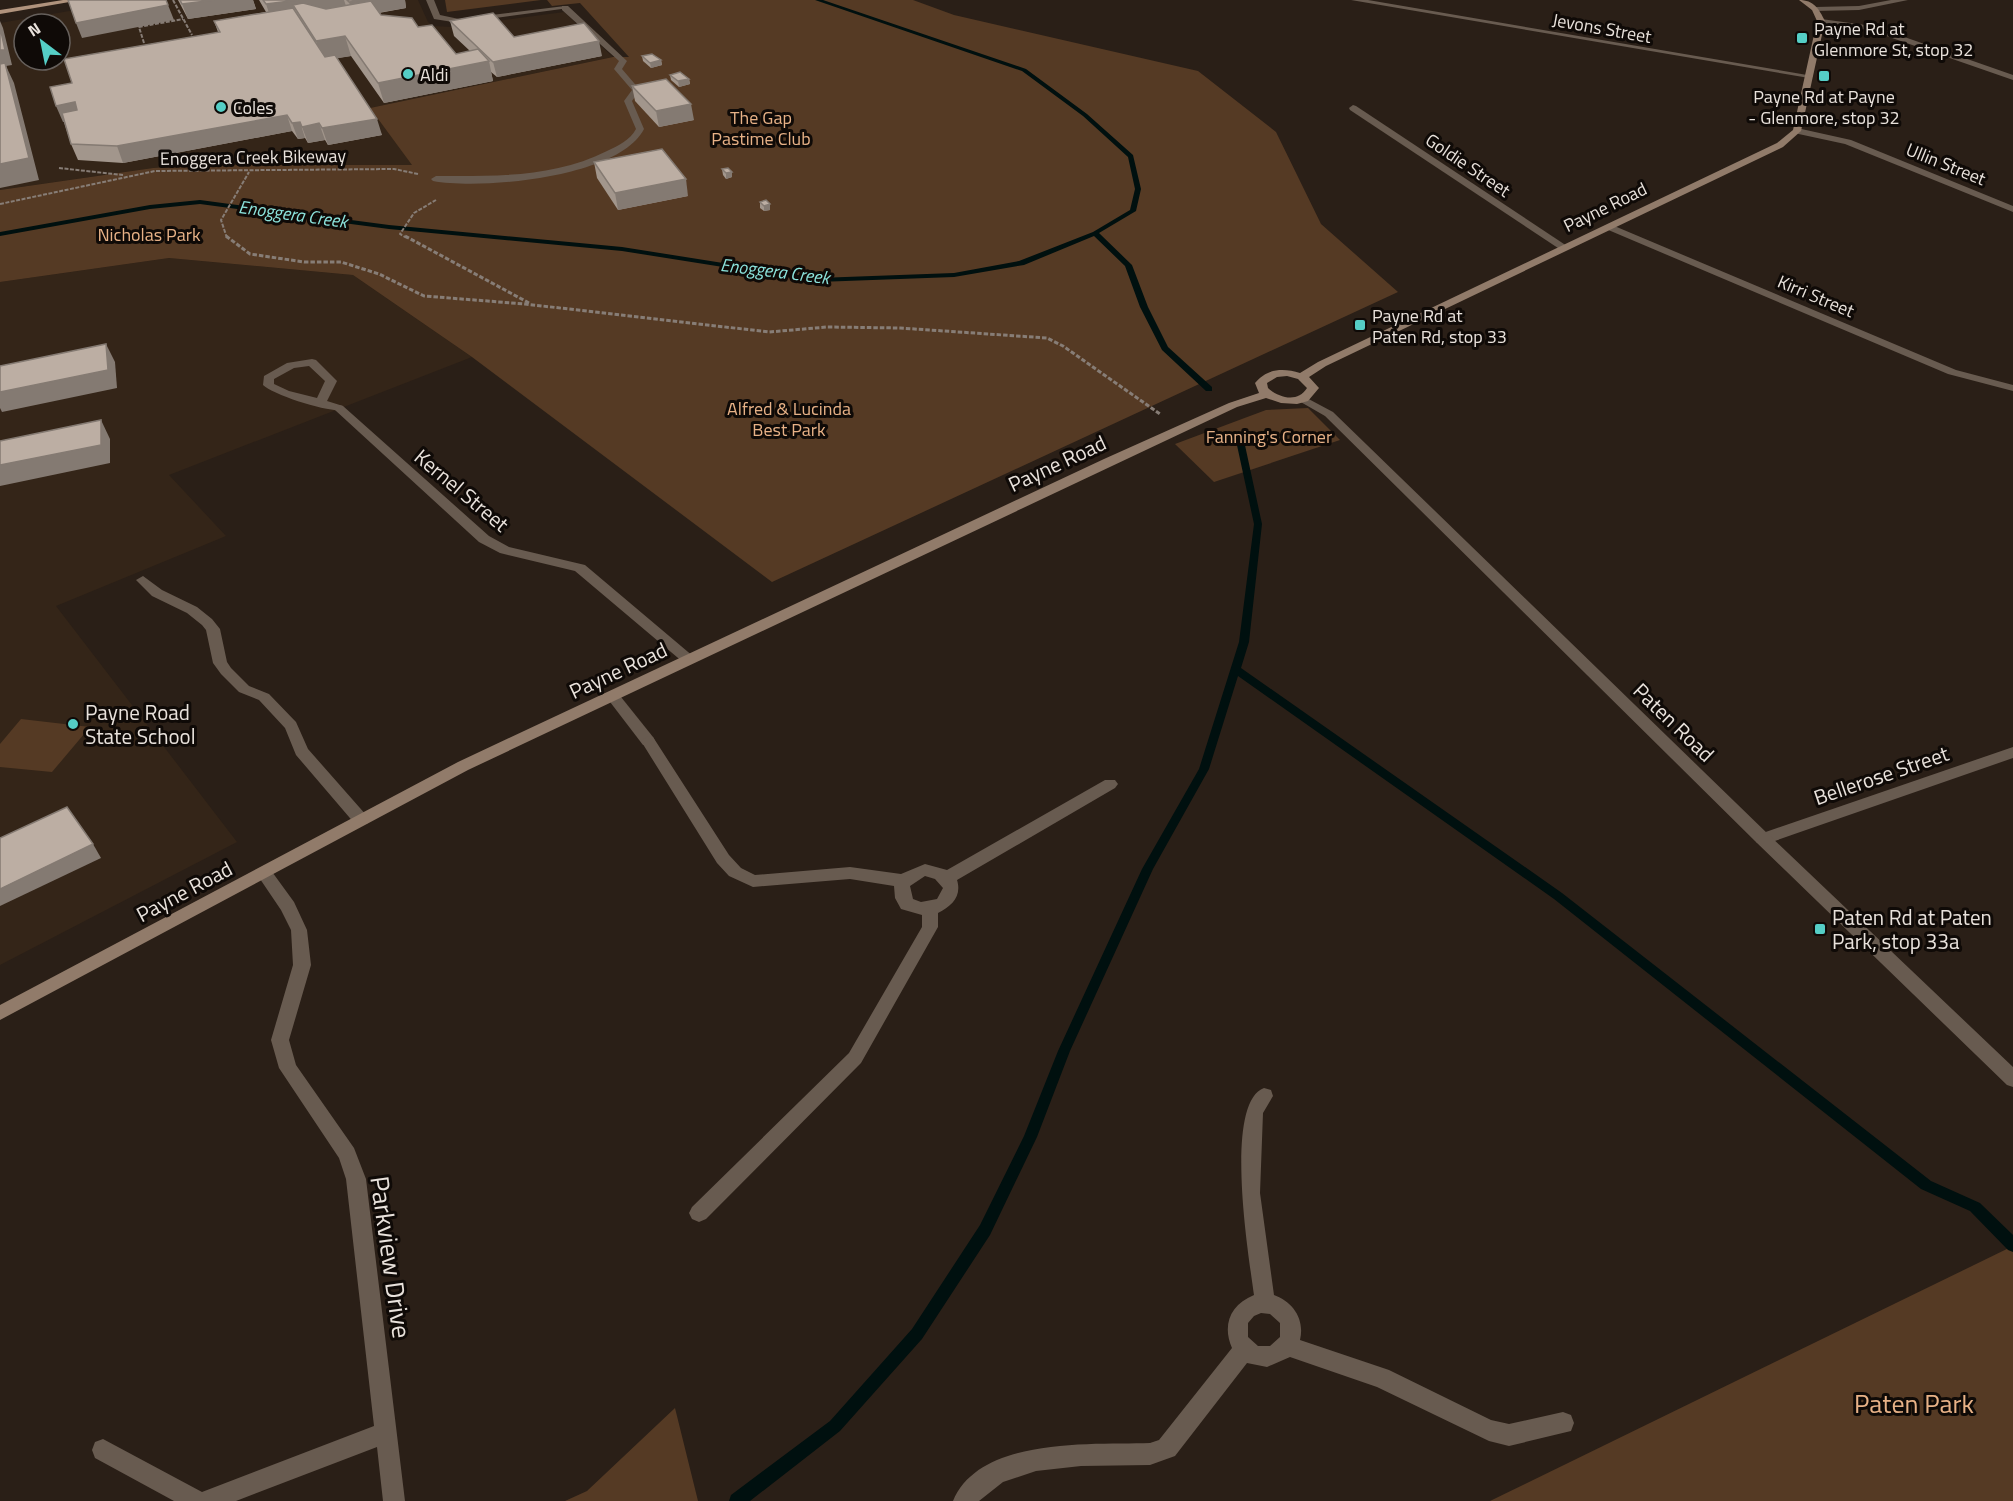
<svg xmlns="http://www.w3.org/2000/svg" width="2013" height="1501" font-family="'Titillium Web',sans-serif">
<style>
.built{fill:#342518;fill-rule:evenodd}
.green{fill:#553a24}
.lines{fill:none;stroke-linecap:round;stroke-linejoin:round}
.stream{fill:#00100f;fill-rule:evenodd}
.path-far1{stroke:#877d76;stroke-width:2;stroke-dasharray:4 1.5;stroke-linecap:butt}
.path{stroke:#877d76;stroke-width:3;stroke-dasharray:4.5 2;stroke-linecap:butt}
.service{fill:#685b50;fill-rule:evenodd}
.minor{fill:#685b50;fill-rule:evenodd}
.tertiary{fill:#685b50;fill-rule:evenodd}
.secondary{fill:#917b6a;fill-rule:evenodd}
.primary{fill:#b0937d;fill-rule:evenodd}
.wall{fill:#a2968c}
.shaded-wall{fill:#847a72}
.building{fill:#bcaea3;stroke:#847a72;stroke-width:1.5}
.poi-dot{fill:#55cec6;stroke:#0f0a07;stroke-width:2}
.labels{text-anchor:middle;dominant-baseline:central;stroke-width:6;stroke-linejoin:round;paint-order:stroke}
.far-street-label{font-size:18px;fill:#e9e2dc;stroke:#0f0a07}
.far-poi-label{font-size:18px;fill:#e9e2dc;stroke:#0f0a07;text-anchor:start}
.far-park-label{font-size:18px;fill:#e8b287;stroke:#0f0a07}
.far-water-label{font-size:18px;font-style:italic;fill:#8ce3dc;stroke:#0f0a07}
.street-label{font-size:21px;fill:#e9e2dc;stroke:#0f0a07}
.poi-label{font-size:21px;fill:#e9e2dc;stroke:#0f0a07;text-anchor:start}
.near-street-label{font-size:26px;fill:#e9e2dc;stroke:#0f0a07}
.near-park-label{font-size:26px;fill:#e8b287;stroke:#0f0a07}
</style>
<rect width="100%" height="100%" fill="#2a1f17"/>
<g class="built">
<path d="M133 0H418L428 22 433 26 452 27 564 12 613 57 370 108 413 165H196L153 168 0 190V23ZM24 24H60V60H24Z"/>
<path d="M169 258 353 275 472 357 169 475 226 536 56 606 237 842 0 965V282Z"/>
</g>
<g class="green">
<path d="M445 0H541L447 12Z"/>
<path d="M547 0H913L954 15 1198 71 1276 132 1321 224 1398 292 772 582 472 357 353 275 169 258 0 282V190L153 168 196 165H412L370 108 613 57H629L580 3 552 6Z"/>
<path d="M1308 408 1340 440 1214 482 1175 444 1266 410Z"/>
<path d="M21 719 90 727 52 772 0 767V744Z"/>
<path d="M2013 1246V1501H1490Z"/>
<path d="M675 1408 698 1501H565L587 1491Z"/>
</g>
<g class="lines">
<g class="stream">
<path d="M815 0H823L1026 69 1087 114 1133 155 1141 189 1136 211 1099 233 1132 265 1148 307 1168 347 1212 387V391H1206L1162 350 1140 307 1125 266 1094 236 1024 265 954 277 818 282 622 251 389 229 200 204 150 209 0 236V232L150 205 200 200 389 225 622 247 818 278 954 273 1019 261 1093 232 1130 210 1135 189 1128 157 1083 116 1022 71Z"/>
<path d="M1236 434H1239L1243 436 1262 524 1249 642 1241 668 1562 893 1931 1181 1980 1203 2013 1235V1252L2008 1250 1970 1211 1921 1189 1554 899 1238 676 1209 769 1153 869 1070 1051 1037 1137 990 1235 922 1339 840 1431 750 1501H729L731 1495 830 1421 912 1329 980 1225 1024 1136 1058 1051 1142 869 1199 769 1239 642 1254 524 1235 436Z"/>
</g>
<g class="path-far1">
<path d="M173 0 192 35"/>
<path d="M144 43 139 27 183 19"/>
<path d="M59 168 123 175"/>
<path d="M0 204 155 171 394 169 418 174"/>
<path d="M227 238 221 220 249 172"/>
<path d="M407 238 400 234 414 213 436 200"/>
</g>
<g class="path">
<path d="M226 236 250 254 304 262H341L379 274 424 296 525 304 769 332 827 327 900 328 1047 338 1063 346 1160 414"/>
<path d="M405 236 529 303"/>
</g>
<g class="service">
<path d="M562 6H568L627 61 622 69 640 90 632 101 644 129C619 178 481 190 433 181L431 179 436 176C495 176 553 178 607 151 618 146 630 140 636 129L624 101 632 90 614 69 619 61 562 10Z"/>
<path d="M312 359 316 360 337 381 327 401 343 406V410C330 413 273 395 263 385L264 376 287 363ZM309 366 325 381 317 398 289 391 274 384V379L294 368Z"/>
<path d="M612 690 617 692 653 737 655 741 653 745H643L607 698 605 695Z"/>
</g>
<g class="minor">
<path d="M426 0H434L440 15 459 19 565 6 569 8 459 23 434 19Z"/>
<path d="M1351 0H1368L1813 76 1809 78Z"/>
<path d="M1891 0H1908L1859 10 1815 11 1811 9 1815 7 1859 6Z"/>
<path d="M1821 19 1873 26 2013 75V80L1869 30 1818 23Z"/>
<path d="M1353 105 1356 106 1570 248 1561 250 1350 110 1349 108Z"/>
<path d="M1797 128 1851 140 2013 206V212L1845 144 1794 133 1793 131Z"/>
<path d="M1606 225H1612L1956 370 2013 385V391L1948 374 1606 229Z"/>
<path d="M339 405 343 406 489 536 509 547 585 565 694 657 696 660 694 663H684L575 571 500 553 479 542 335 410V406Z"/>
<path d="M143 576 162 590 197 607 212 619 220 629 227 662 231 668 249 686 269 694 296 722 308 749 367 816 369 820 367 824H355L296 755 285 728 259 700 239 692 221 674 213 663 206 630 202 625 187 613 152 596 136 580Z"/>
<path d="M648 736 653 737 729 855 741 868 755 875 850 867 901 874 925 864 947 870 1105 780H1115L1118 784 1115 788 957 880C962 896 952 906 938 913V927L861 1063 706 1219 699 1222 692 1219 689 1213 692 1207 849 1053 922 927V915L901 909 895 898 894 886 850 879 753 887 729 876 717 863 641 741ZM925 876 935 879 943 888 937 899 921 902 913 899 910 886Z"/>
<path d="M2013 747V758L1769 843H1757L1755 839 1757 835Z"/>
<path d="M264 867 270 869 294 902 307 930 311 965 289 1040 296 1065 354 1148 366 1179 405 1501H383L377 1447 236 1501H174L95 1458 92 1450 95 1442 103 1439 202 1492 374 1426 346 1179 339 1158 279 1068 271 1040 293 965 291 930 281 910 256 873 258 869Z"/>
<path d="M1264 1088 1271 1090 1273 1096 1263 1113 1260 1193 1274 1295C1293 1302 1305 1319 1300 1340L1389 1370 1491 1420 1509 1424 1563 1412 1571 1415 1574 1423 1571 1431 1509 1446 1489 1441 1377 1387 1290 1357 1267 1367 1247 1363 1175 1456 1150 1465 1081 1466 1036 1471 1003 1482 979 1501H953C980 1436 1094 1445 1150 1443L1159 1440 1232 1348C1222 1325 1230 1305 1254 1295 1249 1258 1223 1103 1264 1088ZM1261 1313 1270 1314 1280 1323V1337L1270 1346H1258L1248 1337V1323L1254 1316Z"/>
</g>
<path class="tertiary" d="M1303 396 1333 412 1769 835 2013 1067V1087L2007 1085 1757 843 1325 416 1299 401V397Z"/>
<path class="secondary" d="M1799 0C1814 0 1819 9 1825 21L1801 131 1783 147 1326 366 1309 377 1319 388 1308 401 1297 404 1281 403 1266 398 1237 407 468 770 0 1020V1005L458 762 1104 459 1229 403 1259 393 1255 383C1267 368 1284 368 1300 373L1318 362 1777 143 1793 130 1817 21 1812 10ZM1287 376 1298 379 1307 388C1298 403 1279 398 1268 388L1267 383 1277 377Z"/>
<path class="primary" d="M63 0H81L0 14V10Z"/>
</g>
<g class="wall">
<path d="M178 0H253L256 9 188 19Z"/>
<path d="M259 0H405L406 8 379 13 381 15 418 27 456 54 470 51 454 36 450 21 514 37 602 56 497 77 491 72 493 81 384 103 351 56 337 58 382 135 328 145 325 140 308 143 305 138 298 139 292 131 123 163 78 160 71 144 64 122H63L72 83 218 32 214 21 266 12Z"/>
<path d="M642 56 661 60 662 65 651 68 643 61Z"/>
<path d="M670 75 689 79 690 84 679 87 671 80Z"/>
<path d="M632 86 694 120 659 127 635 101Z"/>
<path d="M594 162 688 196 618 210 597 178Z"/>
<path d="M722 169 732 172V177L726 179 723 175Z"/>
<path d="M760 202 770 204V210L764 211 760 208Z"/>
</g>
<g class="shaded-wall">
<path d="M214 0H253L256 9 188 19 182 4Z"/>
<path d="M298 0H344L347 9 300 15 293 5 297 15 271 19 266 4Z"/>
<path d="M364 0H405L406 8 353 17 349 2Z"/>
<path d="M168 5 174 20 82 38 76 23Z"/>
<path d="M0 21 3 28 12 65 6 66 14 83 39 180 0 188Z"/>
<path d="M345 36 351 56 322 61 316 41Z"/>
<path d="M599 41 602 56 497 77 493 62Z"/>
<path d="M661 60 662 65 651 68 650 63Z"/>
<path d="M489 61 493 81 384 103 378 83Z"/>
<path d="M689 79 690 84 679 87 678 81Z"/>
<path d="M75 102 82 118 63 122 56 106Z"/>
<path d="M691 104 694 120 659 127 656 111Z"/>
<path d="M287 115 292 131 123 163 117 146Z"/>
<path d="M377 119 382 135 328 145 322 128Z"/>
<path d="M300 122 305 138 298 139 292 123Z"/>
<path d="M319 123 325 140 308 143 302 127Z"/>
<path d="M732 172V177L726 179V173Z"/>
<path d="M686 179 688 196 618 210 615 193Z"/>
<path d="M770 204V210L764 211V206Z"/>
<path d="M106 344 115 362 117 388 2 412 0 408V392Z"/>
<path d="M101 420 110 439V463L0 486V465Z"/>
<path d="M93 844 101 858 0 906V889Z"/>
</g>
<g class="building">
<path d="M68 0H166L168 5 76 23Z"/>
<path d="M180 0H214L182 4Z"/>
<path d="M263 0H298L266 4Z"/>
<path d="M347 0H364L349 2Z"/>
<path d="M371 1 381 15 412 18 418 27 432 25 456 54 478 49 489 61 378 83 345 36 316 41 293 5 303 3 326 9Z"/>
<path d="M293 8 325 57 335 55 377 119 322 128 319 123 302 127 300 122 292 123 287 115 117 146 71 144 62 113 77 110 75 102 56 106 50 87 72 83 64 59 220 32 214 21Z"/>
<path d="M493 13 514 37 584 23 599 41 493 62 450 21Z"/>
<path d="M0 27 5 50H0Z"/>
<path d="M652 54 661 60 650 63 642 56Z"/>
<path d="M5 63 29 158 0 164V64Z"/>
<path d="M680 72 689 79 678 81 670 75Z"/>
<path d="M666 79 691 104 656 111 632 86Z"/>
<path d="M662 149 686 179 615 193 594 162Z"/>
<path d="M728 168 732 172 726 173 722 169Z"/>
<path d="M766 200 770 204 764 206 760 202Z"/>
<path d="M106 344 108 370 0 392V366Z"/>
<path d="M101 420V445L0 465V441Z"/>
<path d="M67 807 93 844 0 889V838Z"/>
</g>
<g class="poi-dot">
<rect x="1796" y="32" width="12" height="12" rx="3"/>
<circle cx="408" cy="74" r="6"/>
<rect x="1818" y="70" width="12" height="12" rx="3"/>
<circle cx="221" cy="107" r="6"/>
<rect x="1354" y="319" width="12" height="12" rx="3"/>
<circle cx="73" cy="724" r="6"/>
<rect x="1814" y="923" width="12" height="12" rx="3"/>
</g>
<g class="labels">
<g class="far-street-label">
<text transform="translate(1602 28) rotate(10)">Jevons Street</text>
<text transform="translate(253 157) rotate(-1)">Enoggera Creek Bikeway</text>
<text transform="translate(1946 164) rotate(22)">Ullin Street</text>
<text transform="translate(1468 165) rotate(34)">Goldie Street</text>
<text transform="translate(1605 207) rotate(-26)">Payne Road</text>
<text transform="translate(1816 296) rotate(23)">Kirri Street</text>
</g>
<g class="far-poi-label">
<text x="1814" y="28">Payne Rd at<tspan x="1814" dy="21">Glenmore St, stop 32</tspan></text>
<text x="420" y="74">Aldi</text>
<text x="1824" y="96" text-anchor="middle">Payne Rd at Payne<tspan x="1824" dy="21">- Glenmore, stop 32</tspan></text>
<text x="233" y="107">Coles</text>
<text x="1372" y="315">Payne Rd at<tspan x="1372" dy="21">Paten Rd, stop 33</tspan></text>
</g>
<g class="far-park-label">
<text x="761" y="117">The Gap<tspan x="761" dy="21">Pastime Club</tspan></text>
<text x="149" y="234">Nicholas Park</text>
<text x="789" y="408">Alfred &amp; Lucinda<tspan x="789" dy="21">Best Park</tspan></text>
<text x="1269" y="436">Fanning's Corner</text>
</g>
<g class="far-water-label">
<text transform="translate(293 214) rotate(8)">Enoggera Creek</text>
<text transform="translate(775 271) rotate(7)">Enoggera Creek</text>
</g>
<g class="street-label">
<text transform="translate(1057 463) rotate(-25)">Payne Road</text>
<text transform="translate(462 490) rotate(40)">Kernel Street</text>
<text transform="translate(618 670) rotate(-25)">Payne Road</text>
<text transform="translate(1674 722) rotate(44)">Paten Road</text>
<text transform="translate(1881 775) rotate(-19)">Bellerose Street</text>
<text transform="translate(184 891) rotate(-28)">Payne Road</text>
</g>
<g class="poi-label">
<text x="85" y="712">Payne Road<tspan x="85" dy="24">State School</tspan></text>
<text x="1832" y="917">Paten Rd at Paten<tspan x="1832" dy="24">Park, stop 33a</tspan></text>
</g>
<g class="near-street-label">
<text transform="translate(391 1257) rotate(82)">Parkview Drive</text>
</g>
<g class="near-park-label">
<text x="1914" y="1403">Paten Park</text>
</g>
</g>
<g transform="translate(42 42) rotate(328)"><circle r="28" fill="#0f0a07" stroke="#66605c" stroke-width="1.5"/>
<path d="M0-4.5L10 22L0 15L-10 22Z" fill="#55cec6"/>
<text y="-9" font-size="16" font-weight="bold" text-anchor="middle" fill="#e9e2dc">N</text>
</g>
</svg>
